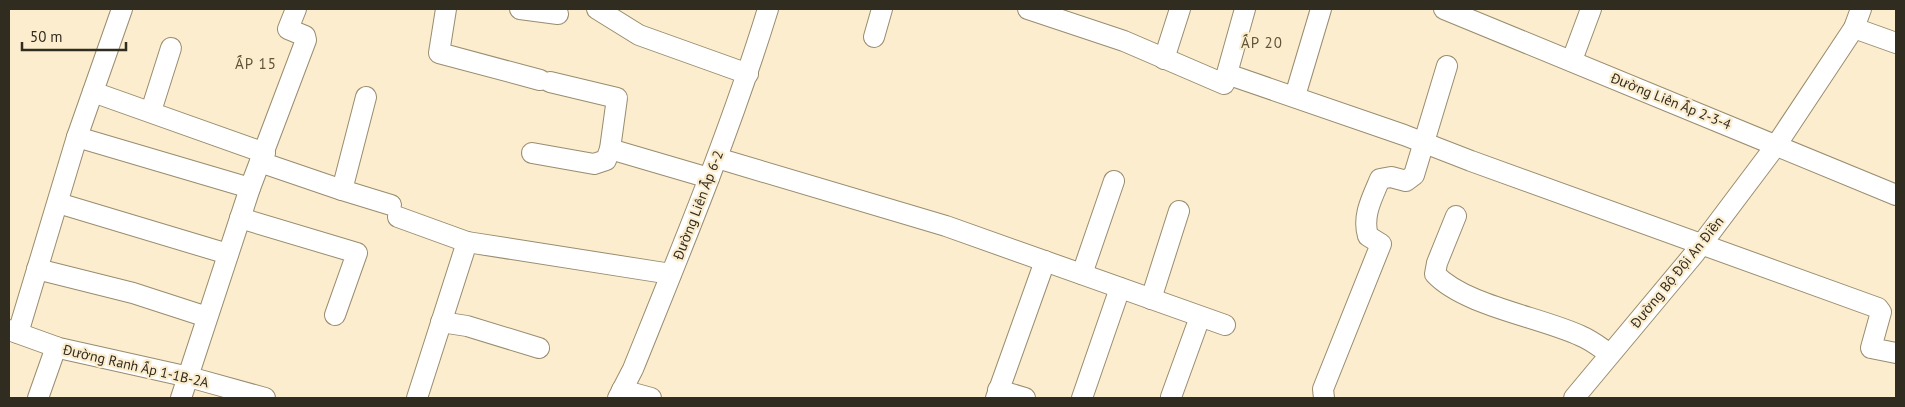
<svg xmlns="http://www.w3.org/2000/svg" width="1905" height="407" font-family="'PT Sans',sans-serif">
<style>
.lines{fill:none;stroke-linecap:round;stroke-linejoin:round}
.minor-casing{stroke:#998c6f;stroke-width:22}
.minor{stroke:#fff;stroke-width:20}
.labels{text-anchor:middle;dominant-baseline:central;stroke-width:4.5;stroke-linejoin:round;paint-order:stroke}
.street-label{font-size:14px;fill:#312c20;stroke:#fbedcd}
.neighbourhood-label{font-size:15px;letter-spacing:1px;fill:#605439;stroke:#fbedcd}
</style>
<rect width="100%" height="100%" fill="#fbedcd"/>
<g class="lines">
<g class="minor-casing">
<g id="minor">
<path d="M446 9 439 53 540 80"/>
<path d="M520 9 558 14"/>
<path d="M597 9 639 35 748 74"/>
<path d="M1028 9 1124 41 1224 84 1245 9"/>
<path d="M1444 9 1896 195"/>
<path d="M1854 28 1896 43"/>
<path d="M874 37 882 9"/>
<path d="M1164 59 1180 9"/>
<path d="M1572 60 1591 9"/>
<path d="M1227 74 1404 135 1471 161 1878 308 1881 312 1871 348 1896 353"/>
<path d="M93 92 265 153"/>
<path d="M1295 96 1321 9"/>
<path d="M151 111 171 48"/>
<path d="M77 137 122 9"/>
<path d="M610 149 709 178"/>
<path d="M532 153 594 164 606 160 610 149 617 98 550 82"/>
<path d="M717 158 946 226 1225 325"/>
<path d="M260 162 342 190 366 97"/>
<path d="M342 190 391 205"/>
<path d="M58 203 228 254"/>
<path d="M1456 216 1437 263 1435 274C1465 306 1541 317 1581 336 1591 340 1601 348 1610 354"/>
<path d="M398 217 467 242 671 274"/>
<path d="M240 218 357 253 335 315"/>
<path d="M37 269 133 293 207 317"/>
<path d="M1082 274 1114 181"/>
<path d="M1151 299 1179 211"/>
<path d="M441 322 467 326 539 348"/>
<path d="M9 330 59 348 189 377 265 398"/>
<path d="M18 333 77 137 250 188"/>
<path d="M622 390 651 398"/>
<path d="M998 390 1025 398"/>
<path d="M1171 397 1200 317"/>
<path d="M38 398 56 347"/>
<path d="M181 398 250 188 306 40 305 36 288 29 296 9"/>
<path d="M417 398 467 242"/>
<path d="M618 398 633 369C681 250 730 132 768 9"/>
<path d="M996 398 1045 261"/>
<path d="M1082 398 1120 288"/>
<path d="M1324 398 1323 389 1381 244 1368 236C1362 216 1372 198 1380 179L1391 177 1406 181 1414 175 1447 66"/>
<path d="M1574 398 1695 253 1777 144 1854 28 1861 9"/>
</g>
</g>
<use href="#minor" class="minor"/>
</g>
<g class="labels">
<g class="street-label">
<text transform="translate(1671 101) rotate(22)">Đường Liên Ấp 2-3-4</text>
<text transform="translate(698 205) rotate(-69)">Đường Liên Ấp 6-2</text>
<text transform="translate(1677 272) rotate(-51)">Đường Bộ Đội An Điền</text>
<text transform="translate(136 366) rotate(13)">Đường Ranh Ấp 1-1B-2A</text>
</g>
<g class="neighbourhood-label">
<text x="1262" y="42">ẤP 20</text>
<text x="256" y="63">ẤP 15</text>
</g>
</g>
<rect width="1905" height="407" fill="none" stroke="#312c20" stroke-width="20"/>
<path d="M22 42v8h104v-8" fill="none" stroke="#312c20" stroke-width="2.5"/>
<text x="30" y="42" font-size="15" fill="#312c20" stroke="#fbedcd" stroke-width="4" paint-order="stroke">50 m</text>
</svg>
